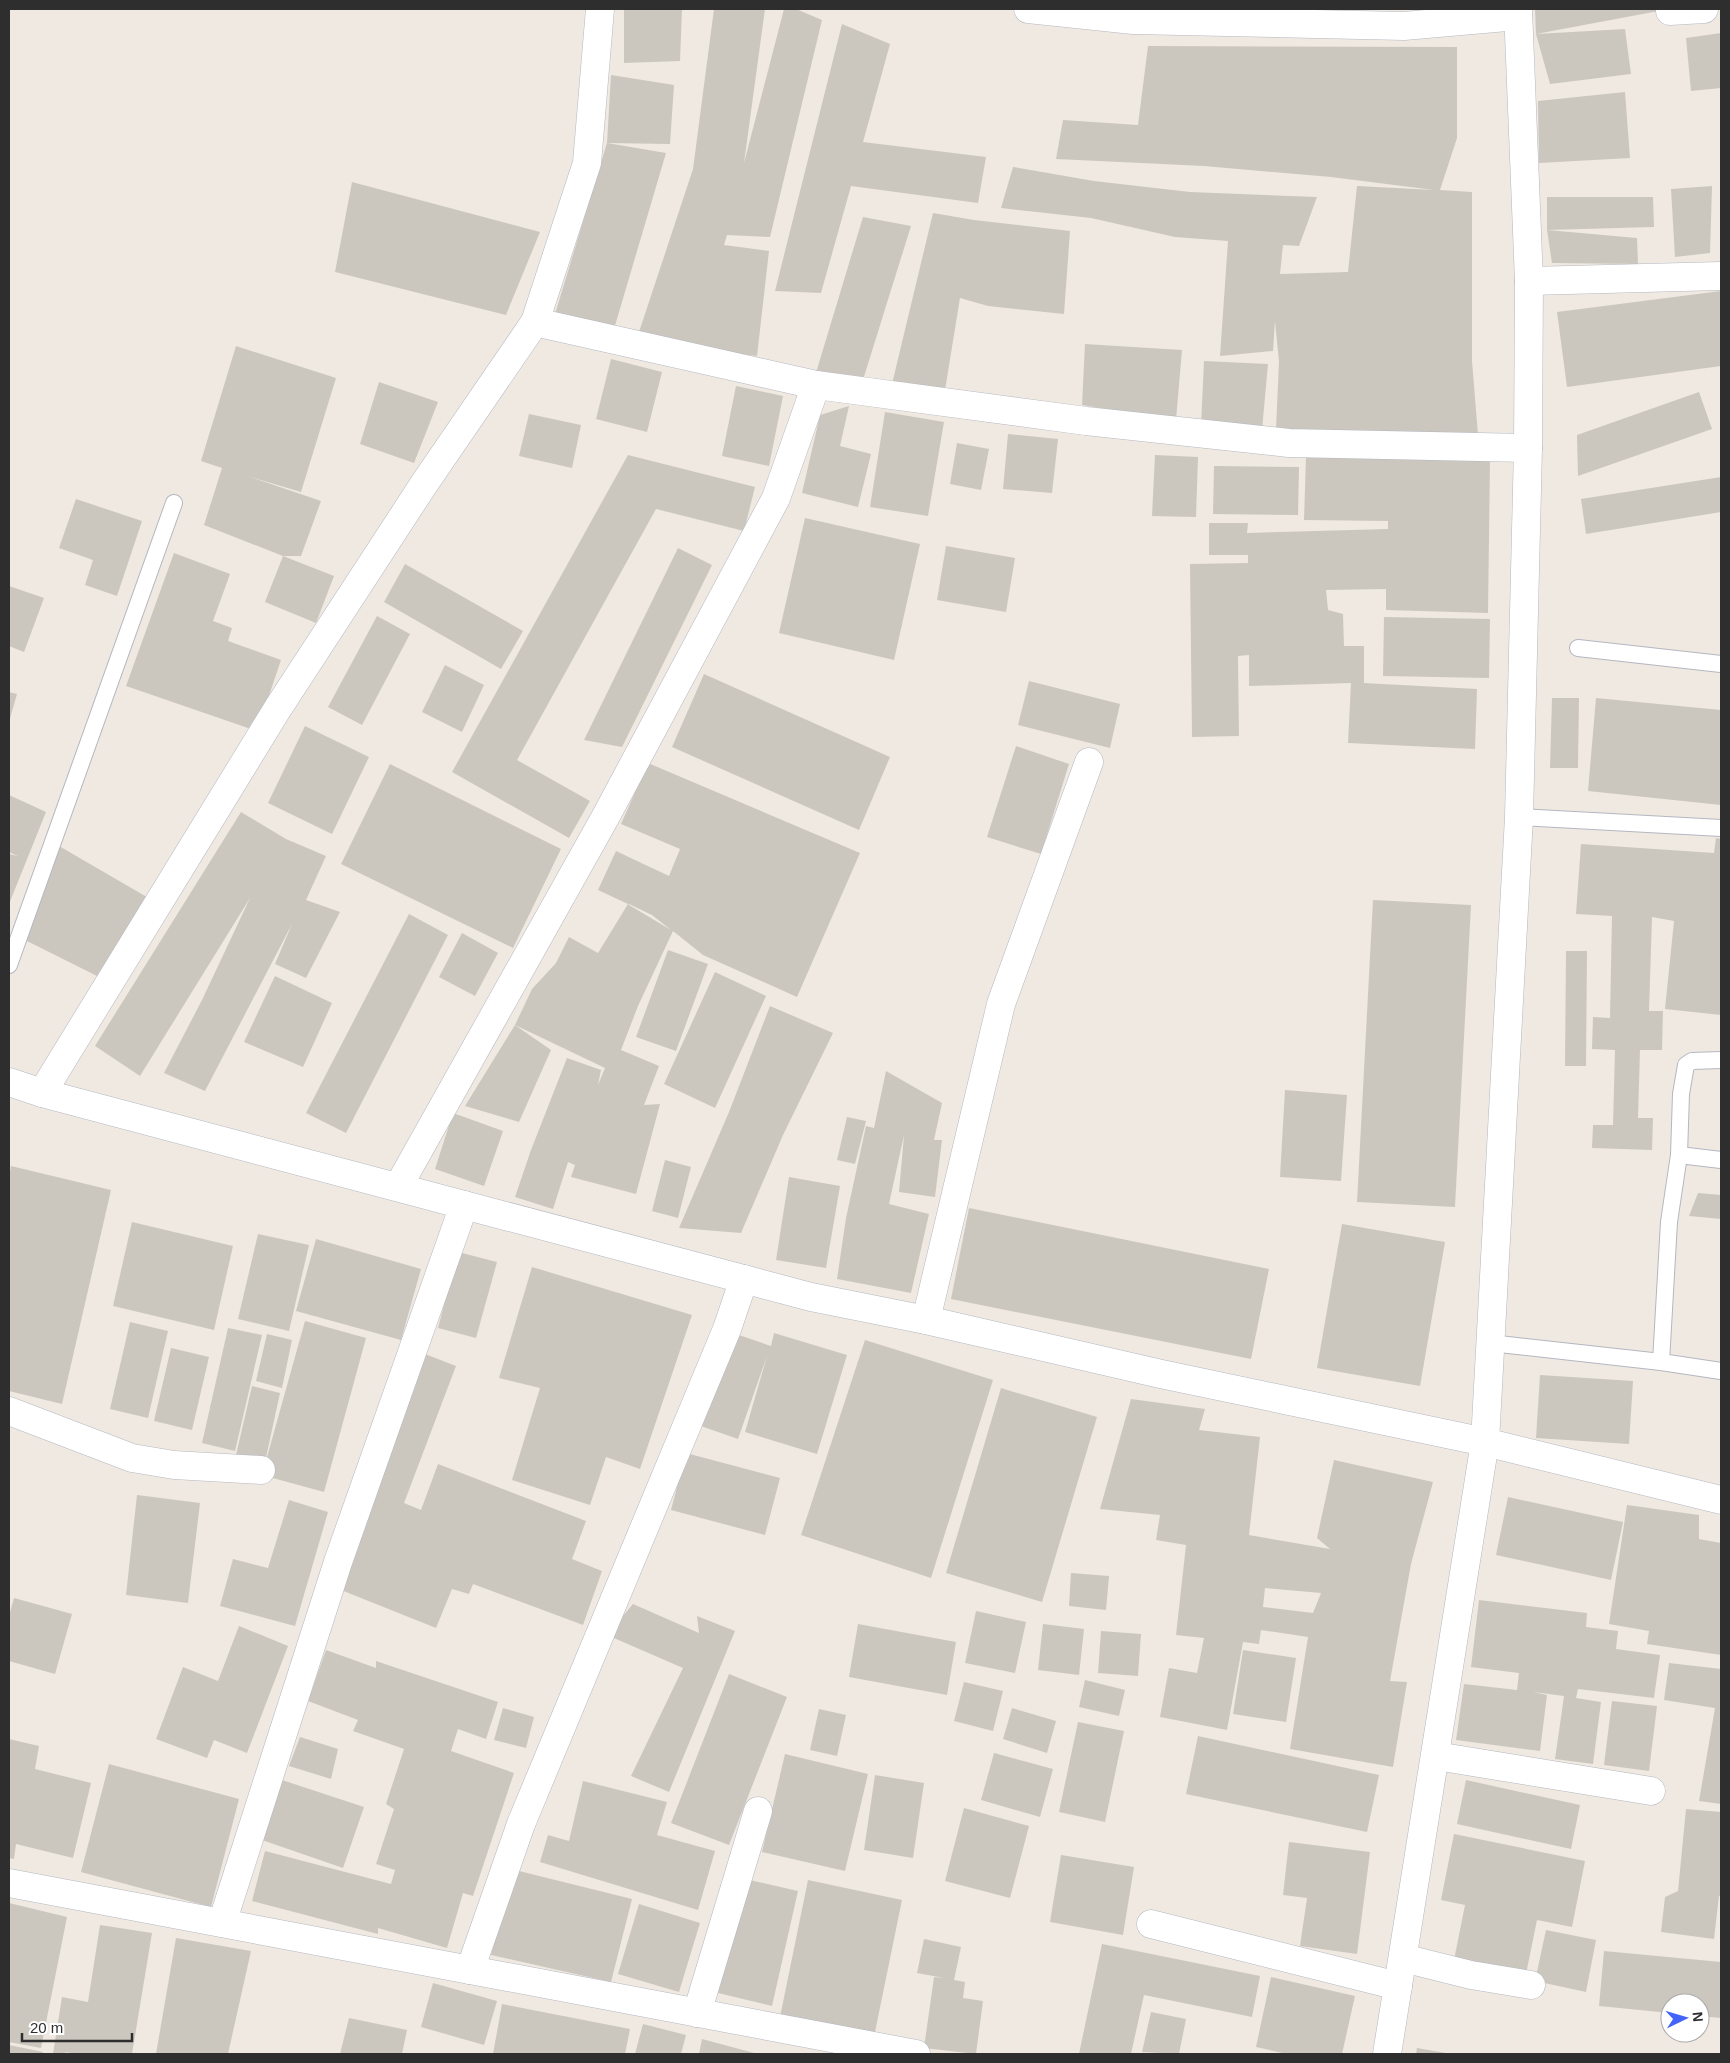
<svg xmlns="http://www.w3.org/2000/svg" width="1730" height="2063" font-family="Arial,sans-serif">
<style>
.building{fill:#cbc7bf;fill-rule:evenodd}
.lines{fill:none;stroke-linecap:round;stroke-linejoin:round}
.lane-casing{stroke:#b4b7c1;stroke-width:18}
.street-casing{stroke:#b4b7c1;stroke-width:29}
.secondary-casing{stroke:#b4b7c1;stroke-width:29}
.lane{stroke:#fff;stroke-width:16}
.street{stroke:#fff;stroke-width:28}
.secondary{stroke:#fff;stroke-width:28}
</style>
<rect width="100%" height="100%" fill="#efe9e1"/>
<g class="building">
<path d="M624 9H682L680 61 624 63Z"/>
<path d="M714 9H765L744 163 784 9H796L822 20 770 237 727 235 724 245 769 251 757 356 699 349 639 332 693 169Z"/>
<path d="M1535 9H1664V10L1536 34 1625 29 1631 74 1550 84 1536 34Z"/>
<path d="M842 24 890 44 863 142 986 157 978 203 851 186 821 293 775 291Z"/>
<path d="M1721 33V88L1691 91 1686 38Z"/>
<path d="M1148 46 1457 47V138L1440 190 1472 192V361L1478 435 1276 429 1279 362 1275 321 1273 351 1220 356 1228 241 1175 237 1091 218 1001 208 1013 167 1094 181 1190 192 1317 197 1299 246 1283 245 1280 274 1348 272 1357 186 1434 190 1331 177 1204 166 1056 159 1063 120 1138 125Z"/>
<path d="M611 75 674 85 670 144 607 143 666 153 614 329 555 314 607 143Z"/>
<path d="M1625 92 1630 158 1539 163 1538 101Z"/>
<path d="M352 182 540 232 506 315 335 272Z"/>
<path d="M1712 186 1710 253 1675 257 1671 189Z"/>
<path d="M1547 197H1653L1654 227 1547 230 1637 238 1638 264 1552 263 1547 230Z"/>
<path d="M933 213 974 220 1070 231 1064 314 988 306 960 298 945 390 892 384Z"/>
<path d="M863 217 911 226 862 383 815 376Z"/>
<path d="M1721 291V366L1567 387 1557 312Z"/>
<path d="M1085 344 1182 350 1176 420 1082 405Z"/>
<path d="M236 346 336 378 301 492 247 476 321 501 301 556H283L204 525 222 468 201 461Z"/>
<path d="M611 359 662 372 647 432 596 419Z"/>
<path d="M1204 361 1268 364 1262 430 1201 425Z"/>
<path d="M379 382 438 402 414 463 360 444Z"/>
<path d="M736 386 783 396 769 466 722 456Z"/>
<path d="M1699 392 1712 429 1578 476 1577 435Z"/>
<path d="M849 406 840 446 871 454 858 507 802 493 820 415Z"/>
<path d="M885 412 944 422 928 516 870 507Z"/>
<path d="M529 414 581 425 572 468 519 456Z"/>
<path d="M1008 434 1058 439 1052 493 1003 489Z"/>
<path d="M957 443 989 449 981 490 950 484Z"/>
<path d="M628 455 755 487 744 531 656 509 517 760 590 801 569 838 452 772Z"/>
<path d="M1155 455 1198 457 1196 517 1152 516Z"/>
<path d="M1306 457 1490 460 1488 613 1386 610V589L1326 590 1328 610 1343 614 1344 646H1364V683L1477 689 1475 749 1348 743 1351 683 1249 686V655L1238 656 1239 736 1192 737 1190 564 1248 563V555H1209V523H1248L1247 533 1388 529V521L1304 520Z"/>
<path d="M1214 466 1299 467 1298 515 1213 514Z"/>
<path d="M1721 477V512L1586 534 1581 499Z"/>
<path d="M76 499 142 521 117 596 85 585 93 560 59 548Z"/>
<path d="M805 518 920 544 894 660 779 633Z"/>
<path d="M946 546 1015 558 1006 612 937 600Z"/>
<path d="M678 548 712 565 622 747 584 740Z"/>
<path d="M174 553 230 574 213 621 232 628 228 641 281 660 257 731 126 686Z"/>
<path d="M283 556 334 576 316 623 265 602Z"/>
<path d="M405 564 523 631 501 669 384 602Z"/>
<path d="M9 586 44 598 24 652 9 646Z"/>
<path d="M377 616 410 634 362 725 328 707Z"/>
<path d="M1384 617 1490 619 1489 678 1383 676Z"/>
<path d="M445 665 484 685 462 732 422 712Z"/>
<path d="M704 674 890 757 859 830 672 747Z"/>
<path d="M1029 681 1120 704 1110 748 1018 725Z"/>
<path d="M9 692 17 694 9 722Z"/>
<path d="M1552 698H1579L1578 768H1550Z"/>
<path d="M1596 698 1721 710V805L1588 791Z"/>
<path d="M305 726 369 757 332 834 268 803Z"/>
<path d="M1016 746 1069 764 1041 854 987 837Z"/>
<path d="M648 763 860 853 797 997 703 955 673 931 638 1006 621 1050 659 1066 644 1105 660 1104 636 1194 571 1177 575 1165 568 1162 553 1209 515 1197 531 1150 567 1058 601 1070 598 1085 605 1068 515 1025 532 989 556 963 569 937 598 953 628 904 598 890 616 851 669 876 680 849 621 824ZM629 904 652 915 671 930 629 905Z"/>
<path d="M390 764 561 849 513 948 341 864Z"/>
<path d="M9 795 46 812 9 904V854L18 856 9 852Z"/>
<path d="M241 812 286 839 326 856 306 900 340 912 306 978 275 964 292 924 205 1091 164 1073 202 1000 250 898 140 1076 95 1046Z"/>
<path d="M1716 838 1721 839V1015L1665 1009 1674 921 1652 917 1649 1011H1663L1662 1050H1640L1638 1118H1653L1652 1150 1592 1148 1593 1125H1613L1615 1050 1592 1049 1593 1017 1610 1018 1612 916 1576 914 1581 844 1714 853Z"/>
<path d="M59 846 152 900 99 977 25 940Z"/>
<path d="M1373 900 1471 905 1455 1207 1357 1202Z"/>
<path d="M409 914 448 935 346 1133 306 1113Z"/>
<path d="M462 933 498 953 475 996 439 977Z"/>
<path d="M668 950 708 964 676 1051 636 1037Z"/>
<path d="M1566 951H1587L1586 1066H1565Z"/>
<path d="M715 972 766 996 715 1108 664 1084Z"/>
<path d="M275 976 332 1003 303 1067 244 1042Z"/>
<path d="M770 1006 833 1033 783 1135 741 1233 679 1228 729 1112Z"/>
<path d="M515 1025 551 1050 519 1122 465 1106Z"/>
<path d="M886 1071 942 1103 934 1140H942L935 1197 899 1192 904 1135 889 1204 929 1214 911 1293 837 1279 846 1218 866 1126 874 1128Z"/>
<path d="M1285 1090 1347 1095 1341 1181 1280 1177Z"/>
<path d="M453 1113 503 1131 484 1186 435 1169Z"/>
<path d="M847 1117 866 1121 855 1164 837 1160Z"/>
<path d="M665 1160 691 1167 678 1218 652 1211Z"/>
<path d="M11 1166 111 1190 62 1404 9 1391V1178Z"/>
<path d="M789 1177 840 1186 826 1268 776 1260Z"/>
<path d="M1698 1193 1721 1195V1219L1689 1216Z"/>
<path d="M969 1208 1269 1269 1251 1359 951 1299Z"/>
<path d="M132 1222 233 1246 214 1330 113 1306Z"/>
<path d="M1342 1224 1445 1242 1420 1386 1317 1368Z"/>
<path d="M258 1234 309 1245 289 1331 238 1319Z"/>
<path d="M316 1239 421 1269 401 1340 296 1311Z"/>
<path d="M458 1252 497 1262 476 1338 438 1328Z"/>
<path d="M532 1267 692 1315 640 1469 606 1457 590 1505 512 1480 540 1388 499 1378Z"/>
<path d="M305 1321 366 1338 324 1492 262 1475Z"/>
<path d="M130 1322 168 1331 148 1418 110 1409Z"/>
<path d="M228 1328 262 1335 235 1451 202 1443Z"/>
<path d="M730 1332 771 1346 774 1333 847 1355 817 1454 745 1432 767 1356 738 1439 698 1425Z"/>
<path d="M267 1334 292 1340 282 1388 256 1381Z"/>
<path d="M865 1340 993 1380 931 1578 801 1535Z"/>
<path d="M171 1348 209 1357 192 1430 154 1421Z"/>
<path d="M425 1354 456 1366 404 1503 421 1510 438 1464 586 1521 572 1559 602 1571 583 1625 473 1584 469 1594 452 1589 436 1628 336 1588Z"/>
<path d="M1540 1375 1633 1381 1629 1444 1536 1438Z"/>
<path d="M252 1386 280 1393 265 1462 236 1455Z"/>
<path d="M1001 1388 1097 1417 1042 1602 946 1573Z"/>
<path d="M1131 1399 1205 1409 1199 1430 1260 1437 1249 1535 1330 1549 1317 1538 1334 1460 1433 1482 1411 1564 1390 1681 1407 1682 1393 1767 1290 1749 1308 1637 1261 1630 1259 1644 1243 1642 1227 1730 1160 1717 1169 1668 1197 1673 1204 1638 1176 1635 1186 1545 1156 1540 1160 1515 1100 1509ZM1265 1588 1321 1593 1313 1613 1263 1607Z"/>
<path d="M686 1453 780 1478 765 1535 671 1510Z"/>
<path d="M137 1495 200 1503 188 1603 126 1595Z"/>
<path d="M1508 1497 1623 1522 1611 1580 1496 1555Z"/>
<path d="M289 1500 328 1512 295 1626 220 1606 233 1559 268 1568Z"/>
<path d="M1627 1505 1699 1515V1539L1721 1543V1655L1647 1644 1649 1631 1609 1624Z"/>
<path d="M1071 1573 1109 1576 1106 1610 1069 1606Z"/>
<path d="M14 1598 72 1614 55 1674 9 1661V1616Z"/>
<path d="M1479 1600 1587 1613 1586 1627 1618 1631 1616 1649 1660 1655 1654 1698 1578 1689 1576 1698 1601 1702 1593 1764 1555 1759 1564 1696 1533 1692 1547 1695 1540 1751 1456 1740 1464 1684 1517 1690 1519 1673 1471 1667Z"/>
<path d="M633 1604 699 1633 697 1616 735 1631 669 1792 631 1776 683 1668 607 1635Z"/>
<path d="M976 1611 1026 1622 1015 1673 965 1663Z"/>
<path d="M858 1624 956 1642 947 1695 849 1677Z"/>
<path d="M1043 1624 1084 1629 1079 1675 1038 1670Z"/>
<path d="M239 1626 288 1646 247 1753 214 1740 207 1758 156 1739 183 1667 218 1681Z"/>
<path d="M1101 1631 1141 1634 1138 1676 1098 1673Z"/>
<path d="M326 1650 376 1668V1661L498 1702 486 1739 458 1729 451 1751 514 1773 473 1896 463 1893 447 1948 378 1928V1934L252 1901 265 1851 391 1884 395 1870 376 1864 394 1809 386 1804 404 1749 353 1731 358 1720 308 1701Z"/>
<path d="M1243 1650 1296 1658 1286 1722 1233 1714Z"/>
<path d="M1669 1663 1721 1669V1804L1699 1801 1715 1708 1664 1700Z"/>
<path d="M729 1674 787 1697 729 1845 671 1823Z"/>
<path d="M1085 1680 1125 1690 1119 1716 1079 1707Z"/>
<path d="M964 1682 1003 1691 993 1731 954 1721Z"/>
<path d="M1612 1701 1657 1706 1649 1771 1604 1765Z"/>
<path d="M503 1708 534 1717 526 1748 494 1740Z"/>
<path d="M1012 1708 1056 1721 1047 1753 1003 1739Z"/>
<path d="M819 1709 846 1715 837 1756 810 1750Z"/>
<path d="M1078 1722 1124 1731 1105 1822 1059 1812Z"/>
<path d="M1198 1736 1379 1775 1367 1832 1186 1794Z"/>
<path d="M300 1737 338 1749 331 1779 289 1766Z"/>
<path d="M9 1739 39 1746 35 1769 91 1783 73 1858 16 1844 14 1859 9 1858Z"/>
<path d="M994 1753 1053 1769 1040 1817 981 1800Z"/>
<path d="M785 1754 868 1774 845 1871 762 1852Z"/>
<path d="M109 1764 239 1799 211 1907 81 1872Z"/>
<path d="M875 1775 924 1783 913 1858 864 1850Z"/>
<path d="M279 1779 364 1807 343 1868 259 1839Z"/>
<path d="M1466 1780 1580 1805 1571 1849 1457 1824Z"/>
<path d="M583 1781 667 1802 657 1835 715 1851 698 1910 540 1862 548 1835 569 1841Z"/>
<path d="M964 1808 1029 1826 1010 1898 945 1881Z"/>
<path d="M1686 1809 1721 1812V1896H1719L1714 1939 1661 1932 1665 1897 1678 1891Z"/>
<path d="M1454 1834 1585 1861 1572 1927 1537 1920 1526 1974 1454 1960 1465 1905 1441 1900Z"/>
<path d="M1289 1842 1370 1852 1357 1954 1300 1946 1307 1898 1283 1895Z"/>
<path d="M1061 1855 1134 1867 1123 1935 1050 1922Z"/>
<path d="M511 1869 632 1899 611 1982 491 1955Z"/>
<path d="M745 1879 798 1891 772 2006 718 1993Z"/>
<path d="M808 1880 902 1900 874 2037 780 2017Z"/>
<path d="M9 1903 67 1917 41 2048 9 2042Z"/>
<path d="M639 1904 700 1923 679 1992 618 1974Z"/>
<path d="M100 1925 152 1933 132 2054H78L64 2052 69 2054H53L62 1997 88 2002Z"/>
<path d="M1546 1930 1596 1940 1586 1992 1535 1981Z"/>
<path d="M176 1938 251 1951 228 2054H156Z"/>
<path d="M924 1939 961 1947 954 1980 965 1982 963 1998 983 2001 976 2054 924 2048 934 1977 944 1978 917 1973Z"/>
<path d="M1102 1944 1260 1976 1252 2017 1144 1995 1131 2054H1079Z"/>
<path d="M1604 1951 1721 1962V2018L1700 2016V2003H1670V2013L1599 2006Z"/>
<path d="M1271 1977 1355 1996 1342 2054H1287L1256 2047Z"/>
<path d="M433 1983 497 2001 484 2045 421 2027Z"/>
<path d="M502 2004 630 2029 625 2054H493Z"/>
<path d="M1151 2012 1186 2019 1179 2054 1142 2052Z"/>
<path d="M349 2018 407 2030 402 2054H340Z"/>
<path d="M643 2024 686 2035 681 2054H635Z"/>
<path d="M702 2039 758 2054H699Z"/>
<path d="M9 2045 43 2052 42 2054H9Z"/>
<path d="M1417 2048 1446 2053V2054H1416Z"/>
</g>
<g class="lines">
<g class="lane-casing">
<g id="lane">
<path d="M1578 648 1721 664"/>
<path d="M1519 817 1721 828"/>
<path d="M9 965 174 503"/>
<path d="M1679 1155 1681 1094 1686 1065 1692 1061 1721 1060"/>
<path d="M1490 1343 1661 1362 1721 1371"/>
<path d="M1661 1362 1669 1222 1679 1155 1721 1160"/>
</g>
</g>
<g class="street-casing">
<g id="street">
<path d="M1028 9 1133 20 1404 26 1518 16"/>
<path d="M1670 11 1704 9"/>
<path d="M1529 281 1721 276"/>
<path d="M535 322 816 385 1086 421 1289 443 1528 448"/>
<path d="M9 1082 42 1093 811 1297 926 1320 1161 1374 1485 1442 1721 1500"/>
<path d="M42 1093 278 708 424 484 535 322 587 163 600 9"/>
<path d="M398 1187 606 816 776 498 816 385"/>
<path d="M926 1320 1001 1004 1089 762"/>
<path d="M9 1411 132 1458 174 1465 261 1470"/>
<path d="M1436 1756 1651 1791"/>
<path d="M9 1883 916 2054"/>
<path d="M222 1923 338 1562 464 1205"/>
<path d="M1151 1924 1398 1986"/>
<path d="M1403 1958 1471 1975 1531 1985"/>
<path d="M470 1970 521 1824 727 1329 744 1279"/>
<path d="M697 2013 758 1811"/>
</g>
</g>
<g class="secondary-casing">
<path id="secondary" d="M1387 2054 1485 1442 1519 817 1528 448 1529 281 1518 9"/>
</g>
<use href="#lane" class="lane"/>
<use href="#street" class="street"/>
<use href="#secondary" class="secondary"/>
</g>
<rect width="1730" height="2063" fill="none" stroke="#2e2e2e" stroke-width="20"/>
<g transform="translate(1685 2018) rotate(85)"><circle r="24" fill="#ffffff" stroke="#ababab"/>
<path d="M0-4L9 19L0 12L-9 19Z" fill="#4264fb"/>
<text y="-8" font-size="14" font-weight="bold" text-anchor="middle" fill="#2e2e2e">N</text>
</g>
<path d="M22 2033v8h110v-8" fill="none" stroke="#2e2e2e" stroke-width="2.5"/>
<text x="30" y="2033" font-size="15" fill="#2e2e2e" stroke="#ffffff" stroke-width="4" paint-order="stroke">20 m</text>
</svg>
